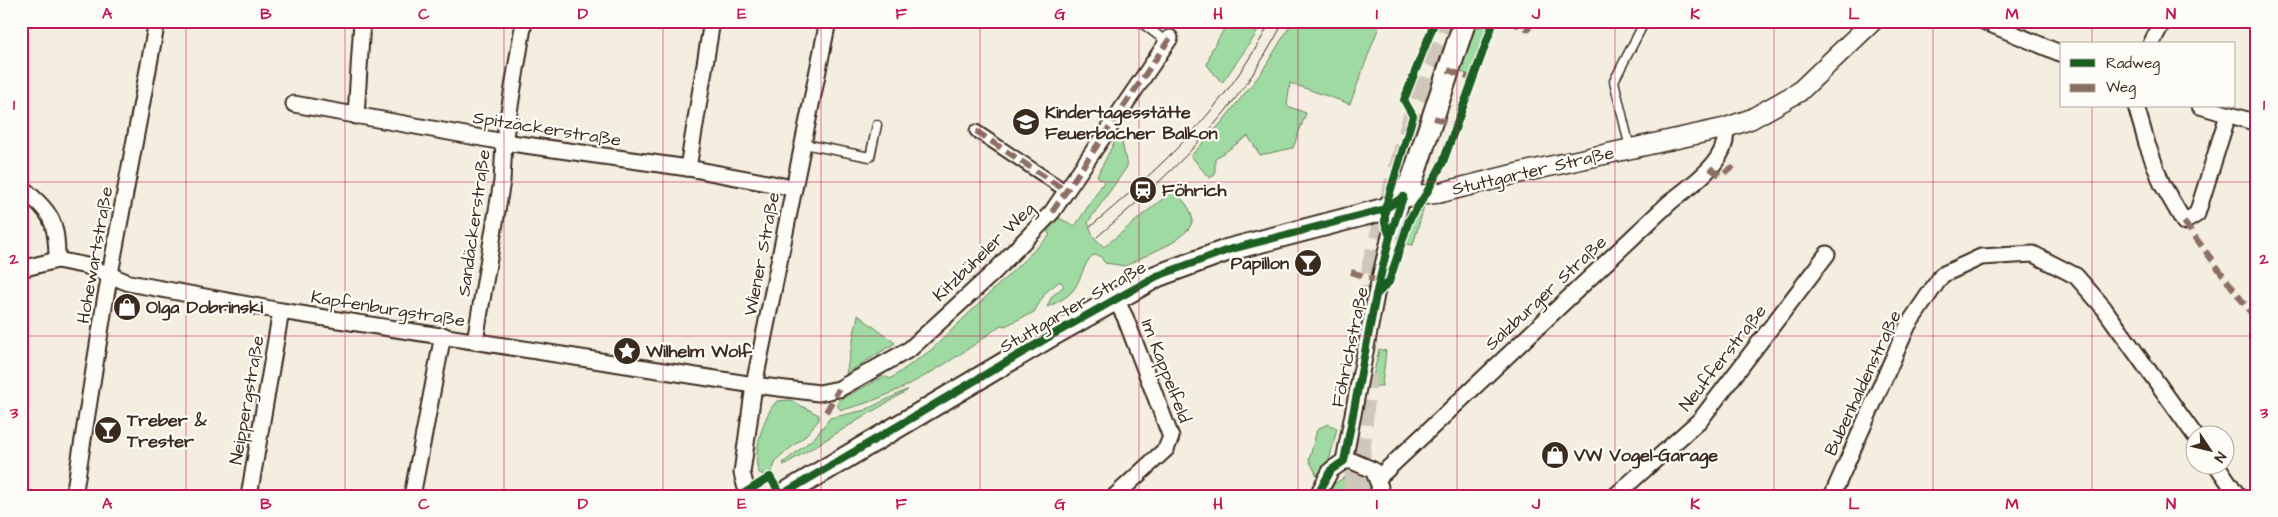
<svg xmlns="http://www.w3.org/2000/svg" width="2278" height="517" font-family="'Architects Daughter',sans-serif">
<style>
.green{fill:#9edaa1;stroke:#6c8260}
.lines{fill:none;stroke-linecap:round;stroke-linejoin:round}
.primary-tunnel{stroke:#cfc7b9;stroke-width:24;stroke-dasharray:24 12;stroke-linecap:butt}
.service-casing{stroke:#3b2a1e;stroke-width:11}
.pedestrian-casing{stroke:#3b2a1e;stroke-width:15}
.minor-casing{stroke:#3b2a1e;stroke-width:19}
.tertiary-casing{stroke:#3b2a1e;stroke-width:22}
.secondary-casing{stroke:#3b2a1e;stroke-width:25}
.service{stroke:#fdfcf7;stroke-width:8}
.pedestrian{stroke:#fdfcf7;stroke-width:11}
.minor{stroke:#fdfcf7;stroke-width:15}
.tertiary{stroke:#fdfcf7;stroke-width:19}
.secondary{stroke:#fdfcf7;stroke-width:21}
.tram{stroke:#3b2a1e;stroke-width:1}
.quiet{stroke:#8d6e63;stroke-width:6;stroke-dasharray:12 6;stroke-linecap:butt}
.cycleway-casing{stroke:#fdfcf7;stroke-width:11}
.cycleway{stroke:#1b5e20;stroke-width:8}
.grid{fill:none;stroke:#c2185b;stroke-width:1;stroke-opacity:0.55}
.labels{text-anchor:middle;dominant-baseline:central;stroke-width:4.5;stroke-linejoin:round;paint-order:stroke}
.poi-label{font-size:18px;font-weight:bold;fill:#3b2a1e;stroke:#fdfcf7;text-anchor:start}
.street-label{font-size:18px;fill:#3b2a1e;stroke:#fdfcf7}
.neatline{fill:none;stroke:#c2185b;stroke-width:2}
.grid-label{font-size:16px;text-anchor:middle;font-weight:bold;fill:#c2185b}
</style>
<rect width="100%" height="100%" fill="#f4eee0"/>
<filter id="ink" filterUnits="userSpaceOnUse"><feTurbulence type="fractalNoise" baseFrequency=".02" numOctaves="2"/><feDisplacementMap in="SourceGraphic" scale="10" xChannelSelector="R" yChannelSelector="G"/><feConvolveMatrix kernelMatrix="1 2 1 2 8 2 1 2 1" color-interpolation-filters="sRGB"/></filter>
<g filter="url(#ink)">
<g class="green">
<path d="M1229 21H1261L1255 36 1222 83 1207 65 1211 51Z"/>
<path d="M1293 21H1381L1350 104 1290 83 1287 106 1306 113 1293 148 1260 155 1248 136 1215 159V175L1209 178 1191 156 1222 122 1261 73Z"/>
<path d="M1485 25 1488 26 1469 75 1461 72 1470 32 1472 29Z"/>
<path d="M1120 131 1127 167 1088 222 1093 236 1104 247 1172 191C1184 200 1190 206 1193 221L1188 230 1172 243 1125 266 1105 263 1100 256 1093 255C1084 263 1082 276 1076 286 1070 297 1058 302 1047 307L1052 296 1064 286 1060 281 1046 292 1034 312 1005 326 1001 325C958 358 895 399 841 410L838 407V401L885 376 890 379 931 350 1050 235 1047 232 1059 218 1075 226 1104 182 1097 176Z"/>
<path d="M1421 207H1424L1413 245 1405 244 1412 220Z"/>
<path d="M858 315 895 343 846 374Z"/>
<path d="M1379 349 1386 351 1382 386H1371Z"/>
<path d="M906 390H908L784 465 783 463 815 437 830 418 865 410Z"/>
<path d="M790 400 819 415V420L804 437 777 459 772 471 764 475 759 473C751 457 764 413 777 401Z"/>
<path d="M1327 424 1337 428 1330 457 1319 479 1309 460 1317 430Z"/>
<path d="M1354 471C1368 476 1371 482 1371 496H1327L1333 485Z"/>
</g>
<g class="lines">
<g class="primary-tunnel">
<path d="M1370 310 1374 264 1427 73 1449 21"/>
<path d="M1355 496 1365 373"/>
</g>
<g class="service-casing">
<g id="service">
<path d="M897 21 901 23 902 21"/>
<path d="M1139 21 1167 42"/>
<path d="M804 144 870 157 877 125"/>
<path d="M1630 148 1614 81 1645 21"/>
</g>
</g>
<g class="pedestrian-casing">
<path id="pedestrian" d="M976 131 1066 191"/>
</g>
<g class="minor-casing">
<g id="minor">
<path d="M1983 21 2062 54"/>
<path d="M2151 44 2163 21"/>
<path d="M294 104 504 142 688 168 794 188"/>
<path d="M2136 106 2147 144 2162 184 2184 222 2197 214 2228 115"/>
<path d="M2200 106 2257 123"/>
<path d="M356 116 362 21"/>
<path d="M688 168 712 21"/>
<path d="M21 187C51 213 57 219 57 260"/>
<path d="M21 269 57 260 87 266 129 283 281 311 754 385 819 393 839 389 910 349 994 272 1052 212 1170 38"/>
<path d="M475 341 502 181 504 142 524 21"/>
<path d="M1344 461H1352L1373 470 1380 487 1377 496"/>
<path d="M2216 464 2238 496"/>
<path d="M1378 478 1668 204C1690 185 1731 161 1725 128"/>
<path d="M74 496 105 301 157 21"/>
<path d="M249 496 281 311"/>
<path d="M412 496 443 335"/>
<path d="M748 496 742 473 754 385 828 21"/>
<path d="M1115 496 1166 449 1171 437 1125 317 1115 298"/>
<path d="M1317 496 1331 470 1344 461 1376 295 1390 236 1403 197"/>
<path d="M1615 496 1701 419 1827 254"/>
<path d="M1832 496 1908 325 1942 275 1981 257 2033 254 2076 276 2103 307 2196 437"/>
</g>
</g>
<g class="tertiary-casing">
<path id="tertiary" d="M1403 197 1439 193 1515 174 1725 128 1751 119 1799 92 1873 21"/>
</g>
<g class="secondary-casing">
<path id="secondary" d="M781 496 1052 335 1157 276 1228 250 1385 209 1403 197 1413 177 1465 21"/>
</g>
<use href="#service" class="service"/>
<use href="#pedestrian" class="pedestrian"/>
<use href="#minor" class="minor"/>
<use href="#tertiary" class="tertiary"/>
<use href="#secondary" class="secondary"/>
<g class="tram">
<path d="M1091 226C1165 164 1226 107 1271 21"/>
<path d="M1097 237C1174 171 1237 113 1284 21"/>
</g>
<g class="quiet">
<path d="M1508 21 1531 30"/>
<path d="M1448 70 1473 79"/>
<path d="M1434 118 1457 125"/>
<path d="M976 131 1066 191"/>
<path d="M1710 168 1721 176 1731 168 1738 174"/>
<path d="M1052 212 1170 38"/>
<path d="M2184 222 2257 321"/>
<path d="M1351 272 1379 281"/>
<path d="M826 412 839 389"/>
</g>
<g class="cycleway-casing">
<g id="cycleway">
<path d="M1390 236 1385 223V209L1413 116 1404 100 1435 21"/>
<path d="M1376 295 1389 282 1409 220 1426 194 1443 162 1494 21"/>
<path d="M740 496 770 477 781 495 1052 335 1157 276 1228 250 1385 209 1403 197"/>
<path d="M1317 496 1331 470 1344 461 1376 295 1390 236 1403 197"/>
</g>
</g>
<use href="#cycleway" class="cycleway"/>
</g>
</g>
<path class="grid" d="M186 21V496M345 21V496M504 21V496M663 21V496M821 21V496M980 21V496M1139 21V496M1298 21V496M1457 21V496M1615 21V496M1774 21V496M1933 21V496M2092 21V44M2092 106V496M21 182H2257M21 336H2257"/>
<defs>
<g id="school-disc" transform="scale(1.4375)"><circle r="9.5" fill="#3b2a1e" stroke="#fdfcf7"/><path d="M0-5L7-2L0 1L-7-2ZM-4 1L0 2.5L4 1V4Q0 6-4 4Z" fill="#fff"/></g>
<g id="station-disc" transform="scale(1.4375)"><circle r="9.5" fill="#3b2a1e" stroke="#fdfcf7"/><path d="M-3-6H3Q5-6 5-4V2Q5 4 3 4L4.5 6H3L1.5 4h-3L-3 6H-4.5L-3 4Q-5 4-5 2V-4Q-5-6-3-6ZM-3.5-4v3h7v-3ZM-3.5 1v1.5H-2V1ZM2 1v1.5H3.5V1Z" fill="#fff"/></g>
<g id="bar-disc" transform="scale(1.4375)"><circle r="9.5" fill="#3b2a1e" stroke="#fdfcf7"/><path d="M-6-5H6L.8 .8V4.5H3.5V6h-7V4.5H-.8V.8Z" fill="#fff"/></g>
<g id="shop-disc" transform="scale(1.4375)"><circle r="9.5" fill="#3b2a1e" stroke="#fdfcf7"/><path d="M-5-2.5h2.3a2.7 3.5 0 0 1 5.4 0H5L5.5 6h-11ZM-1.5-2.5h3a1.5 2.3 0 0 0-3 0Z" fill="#fff"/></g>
<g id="sight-disc" transform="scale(1.4375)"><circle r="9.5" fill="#3b2a1e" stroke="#fdfcf7"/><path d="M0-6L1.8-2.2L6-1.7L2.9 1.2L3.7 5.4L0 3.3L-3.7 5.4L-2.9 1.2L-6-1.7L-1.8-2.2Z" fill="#fff"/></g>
</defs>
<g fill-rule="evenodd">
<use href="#school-disc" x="1026" y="122"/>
<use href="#station-disc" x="1143" y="190"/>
<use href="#bar-disc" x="1308" y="263"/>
<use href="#shop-disc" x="127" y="307"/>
<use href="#sight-disc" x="627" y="351"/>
<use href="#bar-disc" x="108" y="430"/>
<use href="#shop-disc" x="1555" y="455"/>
</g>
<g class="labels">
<g class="poi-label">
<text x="1045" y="112">Kindertagesstätte<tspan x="1045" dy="21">Feuerbacher Balkon</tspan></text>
<text x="1162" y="190">Föhrich</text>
<text x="1289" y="263" text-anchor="end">Papillon</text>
<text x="146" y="307">Olga Dobrinski</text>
<text x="646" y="351">Wilhelm Wolf</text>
<text x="127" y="420">Treber &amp;<tspan x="127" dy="21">Trester</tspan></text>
<text x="1574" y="455">VW Vogel-Garage</text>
</g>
<g class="street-label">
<text transform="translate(547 129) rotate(9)">Spitzäckerstraße</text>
<text transform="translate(1533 171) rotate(-13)">Stuttgarter Straße</text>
<text transform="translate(474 223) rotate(-82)">Sandäckerstraße</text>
<text transform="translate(984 252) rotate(-44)">Kitzbüheler Weg</text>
<text transform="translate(762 254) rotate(-79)">Wiener Straße</text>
<text transform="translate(95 255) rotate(-80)">Hohewartstraße</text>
<text transform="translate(1546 293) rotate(-43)">Salzburger Straße</text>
<text transform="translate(1073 307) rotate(-30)">Stuttgarter Straße</text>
<text transform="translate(388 309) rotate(9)">Kapfenburgstraße</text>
<text transform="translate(1350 347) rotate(-78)">Föhrichstraße</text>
<text transform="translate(1723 358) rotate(-52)">Neufferstraße</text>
<text transform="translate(1166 371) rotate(69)">Im Kappelfeld</text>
<text transform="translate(1863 383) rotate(-65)">Bubenhaldenstraße</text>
<text transform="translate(247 400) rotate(-80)">Neippergstraße</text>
</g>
</g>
<rect width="2278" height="517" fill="none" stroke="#fdfcf7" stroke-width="55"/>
<rect x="2060" y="42" width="175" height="65" fill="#fdfcf7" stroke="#afa8a0"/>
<rect x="2070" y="59" width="25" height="8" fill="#1b5e20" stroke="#afa8a0"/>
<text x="2106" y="68" font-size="15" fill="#3b2a1e">Radweg</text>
<rect x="2070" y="84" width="25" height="8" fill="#8d6e63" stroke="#afa8a0"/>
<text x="2106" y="92" font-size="15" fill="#3b2a1e">Weg</text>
<g transform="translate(2210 450) rotate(125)"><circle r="24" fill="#fdfcf7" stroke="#afa8a0"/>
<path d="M0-4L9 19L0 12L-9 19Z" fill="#3b2a1e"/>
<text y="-8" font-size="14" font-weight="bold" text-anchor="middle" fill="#3b2a1e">N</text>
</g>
<rect x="28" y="28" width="2222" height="462" class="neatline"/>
<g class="grid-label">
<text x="107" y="19">A</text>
<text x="266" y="19">B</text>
<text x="424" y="19">C</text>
<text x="583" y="19">D</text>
<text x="742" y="19">E</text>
<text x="901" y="19">F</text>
<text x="1060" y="19">G</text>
<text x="1218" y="19">H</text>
<text x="1377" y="19">I</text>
<text x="1536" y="19">J</text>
<text x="1695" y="19">K</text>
<text x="1854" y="19">L</text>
<text x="2012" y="19">M</text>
<text x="2171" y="19">N</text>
<text x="14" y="110">1</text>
<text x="2264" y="110">1</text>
<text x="14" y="264">2</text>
<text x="2264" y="264">2</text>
<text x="14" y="418">3</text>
<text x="2264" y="418">3</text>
<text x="107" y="509">A</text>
<text x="266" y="509">B</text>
<text x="424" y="509">C</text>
<text x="583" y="509">D</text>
<text x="742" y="509">E</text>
<text x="901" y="509">F</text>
<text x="1060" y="509">G</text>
<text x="1218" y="509">H</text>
<text x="1377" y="509">I</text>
<text x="1536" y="509">J</text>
<text x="1695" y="509">K</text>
<text x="1854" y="509">L</text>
<text x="2012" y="509">M</text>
<text x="2171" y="509">N</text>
</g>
</svg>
